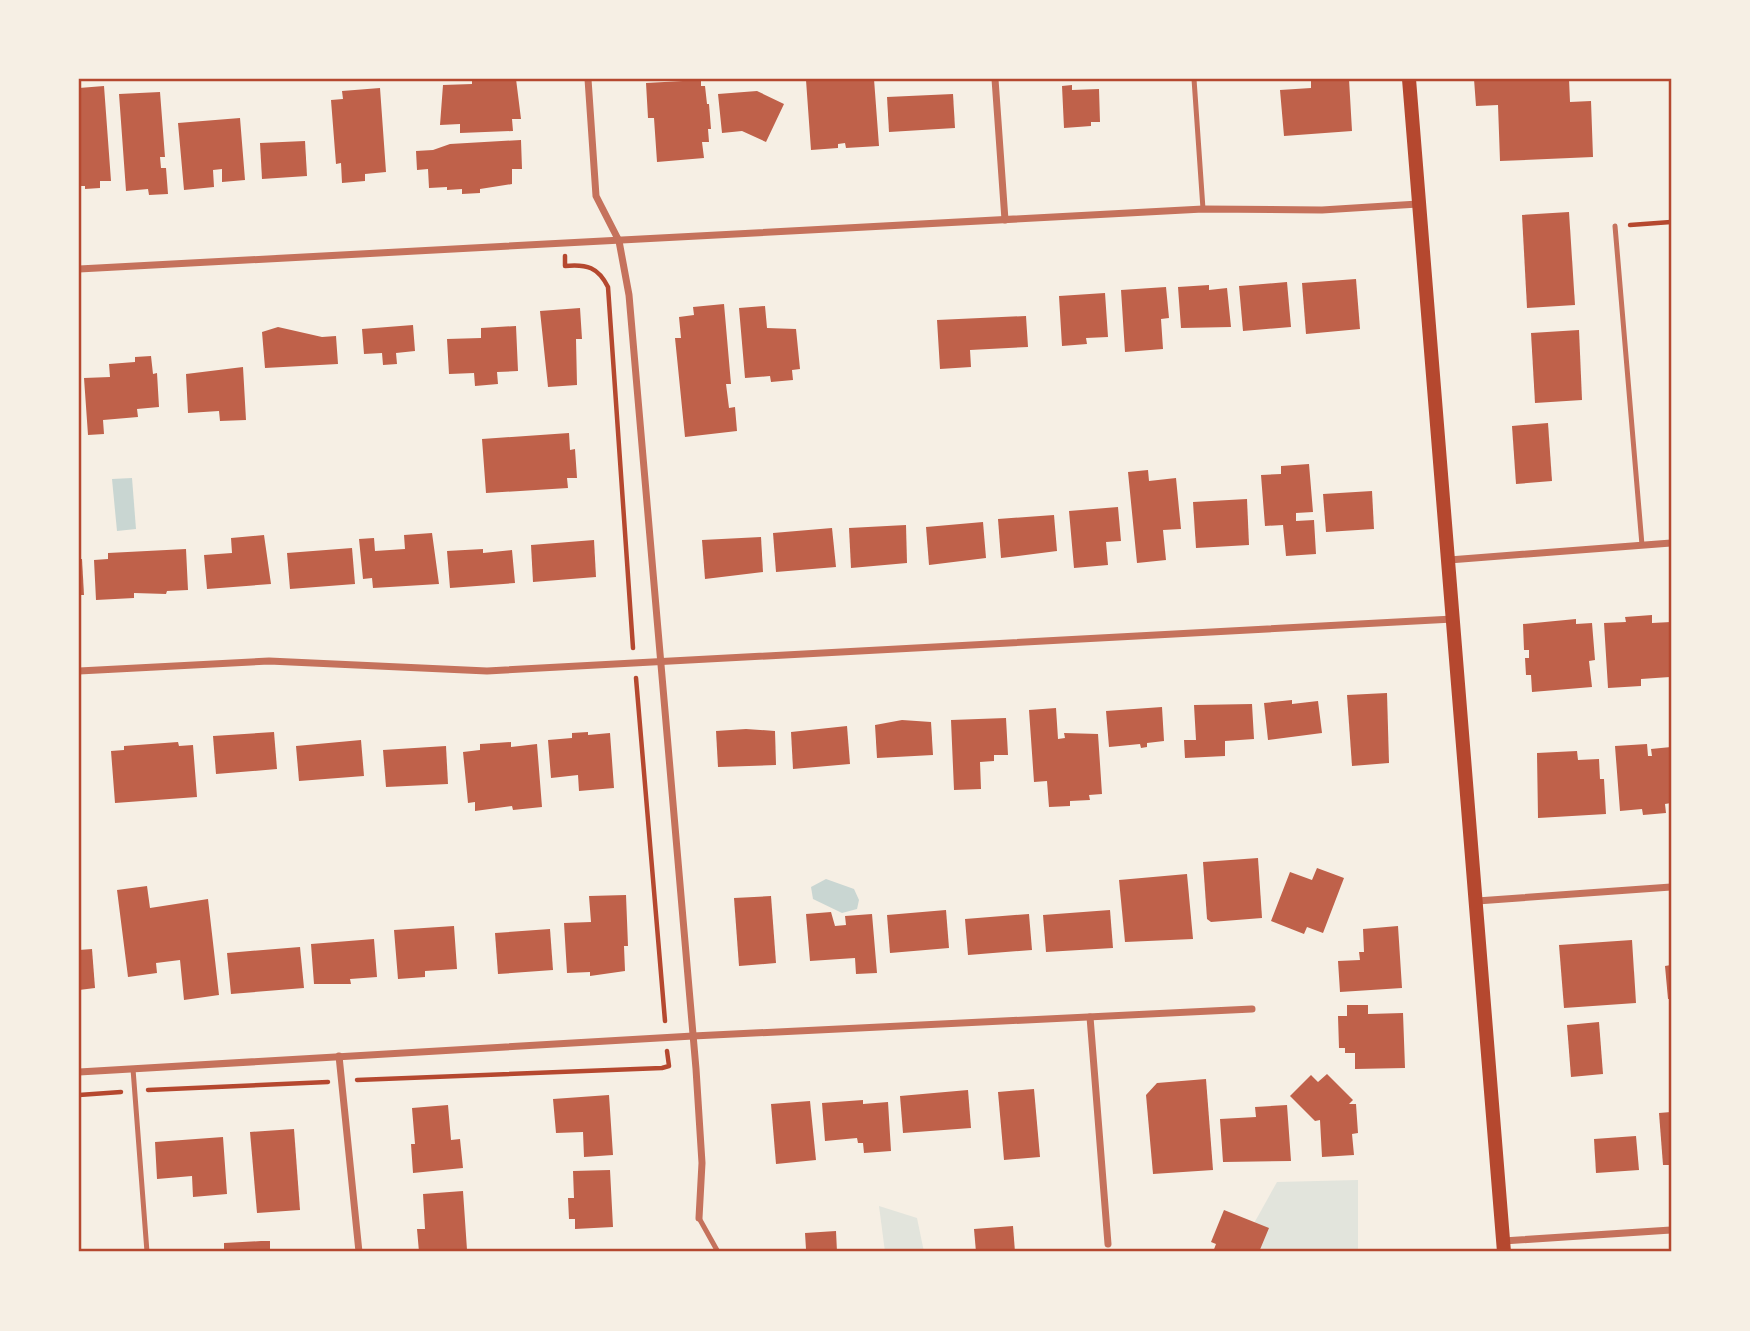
<svg xmlns="http://www.w3.org/2000/svg" width="1750" height="1331" font-family="'IBM Plex Sans',sans-serif">
<style>
.green{fill:#e2e4dc}
.water{fill:#c9d6d2}
.building{fill:#bf614a}
.lines{fill:none;stroke-linecap:round;stroke-linejoin:round}
.path{stroke:#b5482f;stroke-width:4.5}
.service{stroke:#c5725c;stroke-width:5}
.minor{stroke:#c5725c;stroke-width:7}
.secondary{stroke:#b5482f;stroke-width:14}
.neatline{fill:none;stroke:#b5482f;stroke-width:2.5}
</style>
<rect width="100%" height="100%" fill="#f6efe4"/>
<g class="green">
<path d="M1358 1180V1252H1238L1277 1182Z"/>
<path d="M879 1206 917 1218 924 1252H885Z"/>
</g>
<g class="water">
<path d="M132 478 136 529 117 531 112 479Z"/>
<path d="M826 879 854 889 859 900 857 909 842 913 813 899 811 887Z"/>
</g>
<g class="building">
<path d="M516 79 521 119H512L513 131 460 133V124L440 125 443 85 472 84V80Z"/>
<path d="M874 79 879 146 846 148 845 143 838 144V148L811 150 806 80Z"/>
<path d="M1311 79H1349L1352 131 1284 136 1280 90 1311 88Z"/>
<path d="M1474 79H1569L1570 102 1591 101 1593 157 1500 161 1498 105 1476 106Z"/>
<path d="M701 80V86H705L707 104H709L711 129H708L709 142H702L704 158 657 162 654 118H648L646 83Z"/>
<path d="M1072 85V90L1099 89 1100 122H1091V126L1064 128 1062 86Z"/>
<path d="M104 86 111 181H100V188L85 189V186H79V88Z"/>
<path d="M380 88 386 172 365 174V181L342 183 341 163 336 164 331 100 343 99 342 91Z"/>
<path d="M757 91 784 104 766 142 742 131 722 133 718 94Z"/>
<path d="M160 92 165 157H160L161 168H166L168 194 149 195 148 189 126 191 119 94Z"/>
<path d="M953 94 955 128 889 132 887 97Z"/>
<path d="M240 118 245 180 222 182V169L213 170 214 187 184 190 178 123Z"/>
<path d="M521 140 522 169H512V184L480 189V193L462 194V189L447 190V187L429 188 428 169 417 170 416 151 433 150 450 144Z"/>
<path d="M305 141 307 176 262 179 260 143Z"/>
<path d="M1569 212 1575 305 1527 308 1522 215Z"/>
<path d="M1356 279 1360 329 1306 334 1302 283Z"/>
<path d="M1287 282 1291 327 1243 331 1239 286Z"/>
<path d="M1209 285V290L1227 288 1231 327 1181 328 1178 287Z"/>
<path d="M1166 287 1169 318 1161 319 1163 349 1125 352 1121 290Z"/>
<path d="M1105 293 1108 337 1086 338 1087 344 1062 346 1059 296Z"/>
<path d="M724 304 731 384H726L729 408 735 407 737 431 685 437 675 338H681L679 317 694 315 693 307Z"/>
<path d="M765 306 767 328 796 329 800 369 792 370 793 380 771 382 770 376 745 378 739 308Z"/>
<path d="M580 308 582 339H576L577 385 548 387 540 311Z"/>
<path d="M1026 316 1028 347 970 350 971 367 940 369 937 320Z"/>
<path d="M413 325 415 351 396 353 397 364 383 365 382 353 364 354 362 329Z"/>
<path d="M516 326 518 371 497 372 498 384 475 386 474 373 449 374 447 339 481 338V328Z"/>
<path d="M278 327 322 337 336 336 338 364 265 368 262 332Z"/>
<path d="M1579 330 1582 400 1535 403 1531 333Z"/>
<path d="M151 356 153 374 157 373 159 407 137 409 138 417 103 420 104 434 88 435 84 378 110 377 109 364 135 362V357Z"/>
<path d="M243 367 246 420 220 421 219 411 188 413 186 374Z"/>
<path d="M1548 423 1552 481 1516 484 1512 426Z"/>
<path d="M569 433 570 450 575 449 577 478H567L568 488 486 493 482 439Z"/>
<path d="M1309 464 1313 512 1296 513V521L1314 520 1316 554 1286 556 1283 525 1265 526 1261 475 1281 474V466Z"/>
<path d="M1148 470 1149 481 1176 478 1181 529 1163 530 1166 560 1137 563 1128 472Z"/>
<path d="M1372 491 1374 529 1326 532 1323 494Z"/>
<path d="M1247 499 1249 545 1196 548 1193 502Z"/>
<path d="M1118 507 1121 541 1106 542 1108 565 1074 568 1069 511Z"/>
<path d="M1054 515 1057 551 1001 558 998 519Z"/>
<path d="M983 522 986 558 929 565 926 527Z"/>
<path d="M906 525 907 563 851 568 849 528Z"/>
<path d="M832 528 836 567 776 572 773 533Z"/>
<path d="M432 533 439 584 373 588 372 578 363 579 359 539 374 538 375 551 405 549 404 535Z"/>
<path d="M264 535 271 584 207 589 204 555 232 553 231 538Z"/>
<path d="M761 537 763 572 705 579 702 540Z"/>
<path d="M594 540 596 577 533 582 531 545Z"/>
<path d="M352 548 355 584 290 589 287 553Z"/>
<path d="M186 549 188 590 167 591 166 594 134 593V598L96 600 94 560 108 559V553Z"/>
<path d="M483 549V553L512 550 515 583 450 588 447 551Z"/>
<path d="M79 559H82L84 595H79Z"/>
<path d="M1652 615V623L1671 622 1670 677 1641 679V686L1608 688 1604 623 1626 622 1625 617Z"/>
<path d="M1576 619V624L1592 623 1595 660 1589 661 1592 687 1532 692 1531 675H1526L1525 658H1529V650H1524L1523 624Z"/>
<path d="M1387 693 1389 763 1352 766 1347 695Z"/>
<path d="M1292 700V704L1318 701 1322 733 1268 740 1264 703Z"/>
<path d="M1252 704 1254 739 1225 741V756L1185 758 1184 740H1196L1194 705Z"/>
<path d="M1162 707 1164 741 1147 743V747L1141 748 1140 744 1109 747 1106 711Z"/>
<path d="M1056 708 1058 739 1065 738 1064 733 1098 734 1102 794 1089 795 1090 800 1070 801V806L1049 807 1047 781 1034 782 1029 710Z"/>
<path d="M1006 718 1008 755H994V761L980 762 981 789 954 790 951 720Z"/>
<path d="M902 720 931 722 933 755 877 758 875 725Z"/>
<path d="M847 726 850 764 793 769 791 732Z"/>
<path d="M746 729 775 731 776 765 718 767 716 731Z"/>
<path d="M274 732 277 769 216 774 213 736Z"/>
<path d="M588 732V735L610 733 614 788 579 791 578 775 551 778 548 740 572 738V733Z"/>
<path d="M361 740 364 776 299 781 296 746Z"/>
<path d="M178 742 179 746 193 745 197 797 115 803 111 751 124 750V746Z"/>
<path d="M511 742V747L537 744 542 807 513 810 512 806 475 811V802L468 803 463 752 480 750V744Z"/>
<path d="M1647 744 1648 756H1652L1651 749 1671 747V803L1665 804 1666 813 1643 815 1642 809 1620 811 1615 746Z"/>
<path d="M446 746 448 784 386 787 383 750Z"/>
<path d="M1577 751 1578 760 1599 759 1600 779H1604L1606 814 1538 818 1537 753Z"/>
<path d="M1258 858 1262 918 1211 922 1207 919 1203 862Z"/>
<path d="M1317 868 1344 878 1323 933 1307 927 1304 934 1271 921 1290 872 1312 880Z"/>
<path d="M1187 874 1193 939 1125 942 1119 880Z"/>
<path d="M147 886 150 908 208 899 219 995 184 1000 180 960 156 963 157 973 128 977 117 890Z"/>
<path d="M626 895 628 946H624L625 971 590 976V972L567 973 564 923 591 922 589 896Z"/>
<path d="M771 896 776 963 739 966 734 898Z"/>
<path d="M946 910 949 948 890 953 887 915Z"/>
<path d="M1110 910 1113 948 1046 952 1043 915Z"/>
<path d="M831 912 835 926 846 925 845 916 872 914 877 973 856 974 855 958 810 961 806 914Z"/>
<path d="M1029 914 1032 950 968 955 965 919Z"/>
<path d="M454 926 457 969 425 971V977L398 979 394 930Z"/>
<path d="M1398 926 1402 988 1340 992 1338 961 1360 960 1359 952H1364L1363 929Z"/>
<path d="M550 929 553 970 498 974 495 933Z"/>
<path d="M374 939 377 977 350 979 351 984H314L311 944Z"/>
<path d="M1632 940 1636 1003 1564 1008 1559 945Z"/>
<path d="M300 947 304 988 231 994 227 953Z"/>
<path d="M92 949 95 988 79 990V950Z"/>
<path d="M1671 965V999H1668L1665 966Z"/>
<path d="M1347 1005H1368V1014L1403 1013 1405 1068 1355 1069V1053H1345V1048H1339L1338 1016H1347Z"/>
<path d="M1599 1022 1603 1074 1571 1077 1567 1025Z"/>
<path d="M1327 1074 1353 1100 1349 1104H1356L1358 1133 1352 1134 1354 1155 1322 1157 1320 1120 1315 1121 1290 1096 1311 1075 1318 1082Z"/>
<path d="M1206 1079 1213 1170 1153 1174 1146 1095 1157 1083Z"/>
<path d="M1034 1089 1040 1157 1004 1160 998 1092Z"/>
<path d="M968 1090 971 1128 903 1133 900 1096Z"/>
<path d="M609 1095 613 1155 584 1157 583 1132 556 1133 553 1099Z"/>
<path d="M863 1100V1104L888 1102 891 1151 864 1153 863 1143H858L857 1138 825 1141 822 1103Z"/>
<path d="M810 1101 816 1160 776 1164 771 1104Z"/>
<path d="M448 1105 451 1140 460 1139 463 1168 413 1173 411 1144H415L412 1108Z"/>
<path d="M1287 1105 1291 1161 1223 1162 1220 1119 1256 1117 1255 1107Z"/>
<path d="M1671 1112V1165H1663L1659 1113Z"/>
<path d="M294 1129 300 1210 257 1213 250 1132Z"/>
<path d="M1636 1136 1639 1170 1596 1173 1594 1139Z"/>
<path d="M223 1137 227 1194 193 1197 192 1176 157 1179 155 1142Z"/>
<path d="M610 1170 613 1227 575 1229V1219H569L568 1198H574L573 1171Z"/>
<path d="M463 1191 467 1250 419 1252 417 1229H425L423 1194Z"/>
<path d="M1224 1210 1269 1228 1259 1252H1213L1216 1244 1211 1242Z"/>
<path d="M1013 1226 1015 1252H976L974 1229Z"/>
<path d="M836 1231 837 1252H790L806 1249 805 1233Z"/>
<path d="M261 1241H270V1252H224V1243Z"/>
</g>
<g class="lines">
<g class="path">
<path d="M1630 225 1671 222"/>
<path d="M565 256V266C587 264 598 267 608 287L633 648"/>
<path d="M636 678 665 1021"/>
<path d="M357 1080 662 1068 669 1066 667 1051"/>
<path d="M148 1090 328 1082"/>
<path d="M79 1095 121 1092"/>
</g>
<g class="service">
<path d="M1194 79 1203 209"/>
<path d="M1615 226 1642 545"/>
<path d="M133 1069 147 1252"/>
<path d="M699 1218 718 1252"/>
</g>
<g class="minor">
<path d="M588 79 596 196 619 241 629 295 696 1069 702 1163 699 1218"/>
<path d="M995 79 1005 220"/>
<path d="M79 269 1203 209 1322 210 1418 204"/>
<path d="M1449 560 1671 543"/>
<path d="M79 671 269 661 487 671 1453 619"/>
<path d="M1477 901 1671 887"/>
<path d="M1090 1017 1108 1244"/>
<path d="M339 1056 359 1252"/>
<path d="M79 1072 693 1036 1252 1009"/>
<path d="M1503 1241 1671 1230"/>
</g>
<path class="secondary" d="M1409 79 1504 1252"/>
</g>
<rect width="1750" height="1331" fill="none" stroke="#f6efe4" stroke-width="161"/>
<rect x="80" y="80" width="1590" height="1170" class="neatline"/>
</svg>
